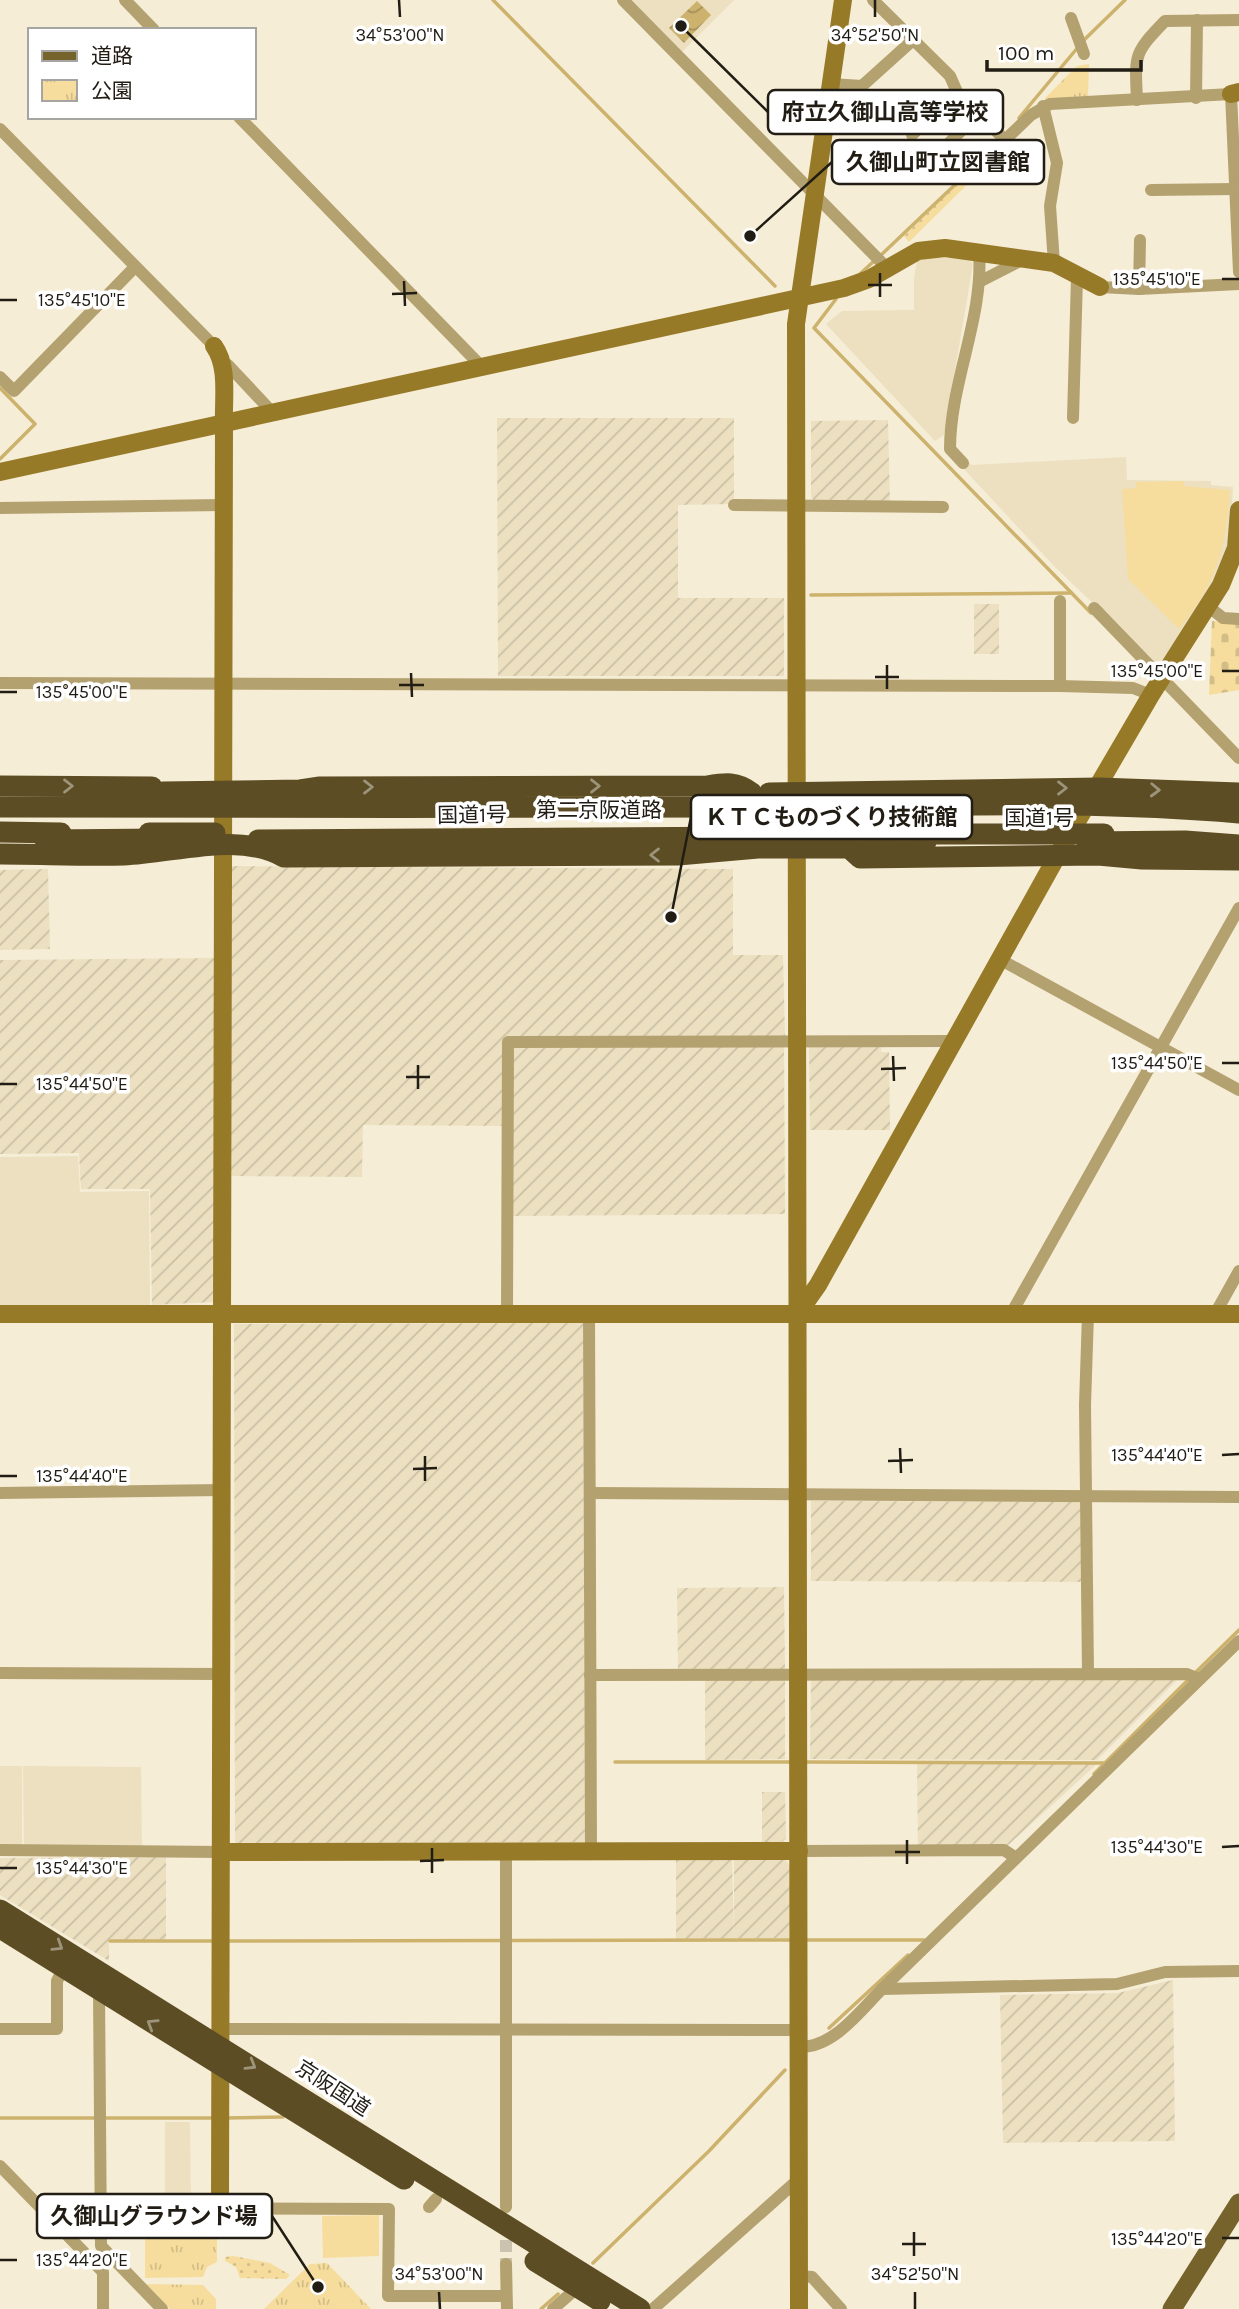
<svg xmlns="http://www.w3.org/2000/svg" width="1239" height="2309" font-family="Karla,'Noto Sans JP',sans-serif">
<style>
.built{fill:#ece0c1}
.industrial{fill:url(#industrial-furrows)}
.grass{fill:url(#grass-dots)}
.cemetery{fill:url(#cemetery-stones)}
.park{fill:url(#park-tufts)}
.pitch{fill:#f6dd9d}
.water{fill:url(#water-waves)}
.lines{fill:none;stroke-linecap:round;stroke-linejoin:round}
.stream{stroke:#ccb26d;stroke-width:3.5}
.street-tunnel{stroke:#cbc3af;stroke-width:12;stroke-dasharray:12 6;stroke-linecap:butt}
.street{stroke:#b4a170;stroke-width:12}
.secondary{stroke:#977a28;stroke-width:18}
.primary{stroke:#76622b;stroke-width:19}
.highway{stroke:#5c4d24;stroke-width:21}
.oneway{stroke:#9d947c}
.ticks{fill:none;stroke:#211d15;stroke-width:2.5}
.labels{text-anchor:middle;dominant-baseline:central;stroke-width:7;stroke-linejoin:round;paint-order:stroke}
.street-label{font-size:21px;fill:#211d15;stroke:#fff}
.ticks-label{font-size:18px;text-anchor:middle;fill:#211d15;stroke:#fff;stroke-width:7;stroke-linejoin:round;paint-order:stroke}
.leader{fill:none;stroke:#211d15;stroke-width:2.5}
.callout-dot{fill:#211d15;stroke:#fff;stroke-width:2.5}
.callout{fill:#fff;stroke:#211d15;stroke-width:2.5}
.callout-label{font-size:23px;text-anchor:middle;font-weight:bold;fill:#211d15}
</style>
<defs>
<pattern id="industrial-furrows" width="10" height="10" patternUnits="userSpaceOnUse" patternTransform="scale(1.75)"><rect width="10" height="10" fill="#ece0c1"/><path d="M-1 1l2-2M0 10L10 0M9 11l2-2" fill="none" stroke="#cac0a5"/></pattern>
<pattern id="grass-dots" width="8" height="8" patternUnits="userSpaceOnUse" patternTransform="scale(1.75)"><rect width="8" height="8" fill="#f6dd9d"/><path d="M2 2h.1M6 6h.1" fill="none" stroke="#d3bd86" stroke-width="1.8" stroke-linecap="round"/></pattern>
<pattern id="cemetery-stones" width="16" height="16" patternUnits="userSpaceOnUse" patternTransform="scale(1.75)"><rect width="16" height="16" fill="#f6dd9d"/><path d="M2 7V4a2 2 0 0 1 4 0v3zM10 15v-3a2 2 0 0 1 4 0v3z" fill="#d3bd86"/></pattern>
<pattern id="park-tufts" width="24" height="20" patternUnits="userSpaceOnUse" patternTransform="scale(1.75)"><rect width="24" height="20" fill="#f6dd9d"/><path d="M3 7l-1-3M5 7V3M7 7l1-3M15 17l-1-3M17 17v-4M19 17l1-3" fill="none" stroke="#d3bd86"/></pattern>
<pattern id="water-waves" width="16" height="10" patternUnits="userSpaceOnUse" patternTransform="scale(1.75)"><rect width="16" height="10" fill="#ccb26d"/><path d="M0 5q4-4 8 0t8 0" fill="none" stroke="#a59058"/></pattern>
</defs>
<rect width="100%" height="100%" fill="#f6edd6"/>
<g class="built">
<path d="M630 0H734L681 53Z"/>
<path d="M922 258H968L973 264 944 435 935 441 826 324 842 311 914 310V278L917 261Z"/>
<path d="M1126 457 1127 480 1211 481V485L1233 487 1230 540 1218 575 1202 604 1162 660 1155 662 1105 610 1097 607 1053 565 962 467 967 461 972 465Z"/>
<path d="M78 1156 80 1192 149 1191 150 1305 0 1306V1157Z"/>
<path d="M0 1766H22V1847L0 1846Z"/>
<path d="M23 1766 141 1767 142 1847 24 1846Z"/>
<path d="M165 2122H190L191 2202 165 2203Z"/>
</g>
<g class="industrial">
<path d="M497 418H734V504L678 505V598H784V676H498Z"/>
<path d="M888 420 890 503H816L811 497V421Z"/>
<rect x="974" y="604" width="25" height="50"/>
<path d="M232 866 733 869V955H783L785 1037H504V1126L363 1125 362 1177 230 1176Z"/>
<path d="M48 869 50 949 0 950V870Z"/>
<path d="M217 958 214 1302 152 1305 150 1189H81L79 1153 0 1154V960Z"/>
<path d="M784 1043 785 1214 511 1216 509 1045Z"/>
<path d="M881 1044V1052H889L890 1130H810L809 1046Z"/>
<path d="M583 1323 585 1842 235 1843 234 1324Z"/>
<path d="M811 1501 1082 1502V1582L811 1581Z"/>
<path d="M784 1587 785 1670 678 1672 677 1588Z"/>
<path d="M785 1678V1759L705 1760V1679Z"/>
<path d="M811 1679H1178L1097 1760 810 1759Z"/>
<path d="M917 1764H1097L1006 1847 918 1848Z"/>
<path d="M762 1792H785L786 1838 779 1846H762Z"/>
<path d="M166 1857V1940L109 1941V1961L0 1895V1858Z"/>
<path d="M732 1857 734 1936V1860L785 1859 790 1866V1938L676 1939V1858Z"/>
<path d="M1173 1980 1175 2141 1003 2143 1000 1995 1118 1993Z"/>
</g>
<g class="grass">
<path d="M1000 143 1005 147 909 242 904 236Z"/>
<path d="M233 2256 270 2263 290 2275 286 2279 240 2278 236 2267 225 2261V2257Z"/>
</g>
<path class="cemetery" d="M1212 621 1239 623V690L1209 695Z"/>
<g class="park">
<path d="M1089 64 1088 96 1044 99 1077 66Z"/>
<path d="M209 2213 217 2217V2262L207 2267 203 2277 145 2278V2218L208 2217Z"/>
<path d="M327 2263 371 2309H264L310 2264Z"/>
<path d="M146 2284 203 2285 216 2299V2309H170Z"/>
</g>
<g class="pitch">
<path d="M1184 481V486L1230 490C1226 549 1217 582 1179 629L1128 579 1122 489 1136 488V482Z"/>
<path d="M379 2215V2256L323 2258 322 2216Z"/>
</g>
<path class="water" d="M697 1 711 15 684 43 669 28Z"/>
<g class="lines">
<g class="stream">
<path d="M493 0 775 286"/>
<path d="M1084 40 1125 0"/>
<path d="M1019 118 1079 46"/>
<path d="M880 256 1001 141"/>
<path d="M860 274 874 261"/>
<path d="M836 299 814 328 1091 613"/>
<path d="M0 388 35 424 0 459"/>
<path d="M811 595 1071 593"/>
<path d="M1196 1672 1239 1630"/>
<path d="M615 1762H791"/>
<path d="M802 1762 1105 1763"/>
<path d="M1094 1774 1190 1678"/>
<path d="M805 1940H925"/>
<path d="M110 1941H216"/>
<path d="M228 1941 794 1940"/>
<path d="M829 2028 908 1955"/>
<path d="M0 2118H214"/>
<path d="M225 2118 283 2117"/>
<path d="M593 2263 709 2151 785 2070"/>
<path d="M541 2309 558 2294"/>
</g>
<path class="street-tunnel" d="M506 2222V2264"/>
<g class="street">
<path d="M125 0 154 30"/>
<path d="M623 0 887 268"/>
<path d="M873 0 950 76 957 92 1005 140 1031 115 1050 104 1231 94 1239 272"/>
<path d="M1071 18 1084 54"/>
<path d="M831 84 862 86 913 40"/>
<path d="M1196 98 1197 20"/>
<path d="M1137 100C1135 55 1133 54 1165 21L1239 20"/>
<path d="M1043 106 1057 163 1050 206 1054 263"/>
<path d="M239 117 482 367"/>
<path d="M0 129 214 346"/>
<path d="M912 135 957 92"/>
<path d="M921 171 978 114"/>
<path d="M1151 190 1235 189"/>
<path d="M979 282 1026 258"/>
<path d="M1100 287 1139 289 1239 284"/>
<path d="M1139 289 1140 240"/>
<path d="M228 365 273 413"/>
<path d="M0 377 14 391 134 268"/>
<path d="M1073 418 1077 277"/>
<path d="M963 463 950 449C950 382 984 318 979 251"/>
<path d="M734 505 943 507"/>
<path d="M0 508 223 505"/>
<path d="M1209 607 1223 618 1239 619"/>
<path d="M1094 608 1239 758"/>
<path d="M0 683 1060 686 1133 688 1151 695"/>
<path d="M1060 686V601"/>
<path d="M1001 960 1239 1090"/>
<path d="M507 1314 508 1042 953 1041"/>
<path d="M589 1314 591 1851"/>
<path d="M1011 1314 1239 908"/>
<path d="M1088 1314 1085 1405 1088 1674"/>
<path d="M1215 1314 1239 1271"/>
<path d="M0 1493 222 1490"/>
<path d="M590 1493 1239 1497"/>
<path d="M0 1673 221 1674"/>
<path d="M590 1675 1187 1674 1199 1679"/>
<path d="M0 1850 221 1852"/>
<path d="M799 1851 1004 1850 1016 1858"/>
<path d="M882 1989 1239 1641"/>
<path d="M99 1991 101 2246 162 2309"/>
<path d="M0 2029H57V1981L63 1969"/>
<path d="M221 2029 800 2030"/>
<path d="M800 2047C834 2047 859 2012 882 1989L1117 1984 1165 1972 1239 1971"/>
<path d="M0 2166 103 2272V2309"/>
<path d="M429 2207 436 2199"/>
<path d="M506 2207V1851"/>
<path d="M102 2208 389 2209 388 2296H506"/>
<path d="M506 2264 507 2309"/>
<path d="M800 2276 812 2277 841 2309"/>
<path d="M553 2309 578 2287"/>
<path d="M653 2309 800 2178"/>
</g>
<g class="secondary">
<path d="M1231 94 1239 92"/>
<path d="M214 346C229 367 223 398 224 424L220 2208"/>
<path d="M0 472 844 288 869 279 918 251 945 248 1054 263 1100 287"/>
<path d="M799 1312 818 1285 1065 842 1151 695 1221 585 1236 548 1239 510"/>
<path d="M0 1314H1239"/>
<path d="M221 1852 799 1851"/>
<path d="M799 2309 796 324 843 0"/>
</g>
<path class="primary" d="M1172 2309 1239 2203"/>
<g class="highway">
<path d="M0 786 152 787"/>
<path d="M769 793 1099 788 1239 793"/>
<path d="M135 797 163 792 300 790 320 787 707 786C725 783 737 781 752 793"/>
<path d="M0 807C266 807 531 808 797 807 945 806 1092 800 1239 813"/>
<path d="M0 832 61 833"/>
<path d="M149 833H215"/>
<path d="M909 834H1104"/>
<path d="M835 839 926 842"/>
<path d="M45 840 163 839"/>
<path d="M258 840 758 837"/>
<path d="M1087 842 1185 841 1239 845"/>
<path d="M0 854C41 854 83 856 124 855 175 853 238 831 284 857L678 855 758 848H849L860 858 1098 855 1142 859 1239 860"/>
<path d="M0 1910 640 2309"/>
<path d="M0 1928 404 2179"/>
<path d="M535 2261 600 2301"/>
</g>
</g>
<defs><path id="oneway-chevron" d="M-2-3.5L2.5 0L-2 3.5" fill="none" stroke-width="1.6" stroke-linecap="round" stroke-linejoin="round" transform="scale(1.75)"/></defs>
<g class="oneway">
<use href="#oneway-chevron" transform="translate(68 786)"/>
<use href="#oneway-chevron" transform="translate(595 786)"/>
<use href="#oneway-chevron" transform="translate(368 787)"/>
<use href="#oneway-chevron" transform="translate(1062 788)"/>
<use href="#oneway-chevron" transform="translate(1155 790) rotate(2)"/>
<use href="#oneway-chevron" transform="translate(655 855) rotate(-180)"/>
<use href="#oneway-chevron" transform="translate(58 1946) rotate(32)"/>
<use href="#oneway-chevron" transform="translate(152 2024) rotate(-148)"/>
<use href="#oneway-chevron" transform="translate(251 2065) rotate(31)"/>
</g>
<path class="ticks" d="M399 0 400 17M875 0V17M880 273V297M1222 279H1239M404 281 405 306M868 285H892M392 294 417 293M0 300H17M887 665V689M1222 671H1239M411 673 412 697M875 677H899M399 685H424M0 692H17M893 1056 894 1081M1222 1063H1239M418 1065V1089M881 1069 906 1068M406 1077H430M0 1084H17M900 1448 901 1473M1222 1455 1239 1454M425 1456V1481M888 1461 913 1460M413 1469 437 1468M0 1476H17M907 1840V1864M1222 1847 1239 1846M432 1848V1873M895 1852H920M420 1861 444 1860M0 1868H17M914 2232V2256M1222 2238H1239M902 2244H926M0 2260H17M439 2292 440 2309M915 2292V2309"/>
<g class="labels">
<g class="street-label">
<text x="599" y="810">第二京阪道路</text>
<text transform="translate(472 815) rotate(-1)">国道1号</text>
<text x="1039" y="818">国道1号</text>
<text transform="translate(333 2088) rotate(33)">京阪国道</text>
</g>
</g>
<g class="ticks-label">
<text x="400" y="41">34°53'00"N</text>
<text x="875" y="41">34°52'50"N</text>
<text x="1157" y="285">135°45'10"E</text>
<text x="82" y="306">135°45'10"E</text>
<text x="1157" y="677">135°45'00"E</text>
<text x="82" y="698">135°45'00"E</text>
<text x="1157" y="1069">135°44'50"E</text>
<text x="82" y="1090">135°44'50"E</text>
<text x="1157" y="1461">135°44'40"E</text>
<text x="82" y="1482">135°44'40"E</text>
<text x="1157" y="1853">135°44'30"E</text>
<text x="82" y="1874">135°44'30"E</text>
<text x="1157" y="2245">135°44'20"E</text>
<text x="82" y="2266">135°44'20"E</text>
<text x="439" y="2280">34°53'00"N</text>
<text x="915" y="2280">34°52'50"N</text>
</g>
<path class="leader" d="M681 26L768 112M750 236L832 162M671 917L691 817M318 2287L272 2216"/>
<g class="callout-dot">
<circle cx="681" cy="26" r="7"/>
<circle cx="750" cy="236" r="7"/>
<circle cx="671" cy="917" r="7"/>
<circle cx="318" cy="2287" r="7"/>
</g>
<g class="callout">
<rect x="768" y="90" width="235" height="44" rx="7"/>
<rect x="832" y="140" width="212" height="44" rx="7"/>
<rect x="691" y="795" width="281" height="44" rx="7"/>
<rect x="37" y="2194" width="235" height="44" rx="7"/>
</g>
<g class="callout-label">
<text x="885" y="120">府立久御山高等学校</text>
<text x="938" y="170">久御山町立図書館</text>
<text x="831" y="825">ＫＴＣものづくり技術館</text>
<text x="154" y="2224">久御山グラウンド場</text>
</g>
<rect x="28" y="28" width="228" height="91" fill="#ffffff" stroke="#a6a5a1" stroke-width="2"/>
<rect x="42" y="51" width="35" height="10" fill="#76622b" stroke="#a6a5a1" stroke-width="2"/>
<text x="91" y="63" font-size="21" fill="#211d15">道路</text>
<rect x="42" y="80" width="35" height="21" fill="url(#park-tufts)" stroke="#a6a5a1" stroke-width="2"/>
<text x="91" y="98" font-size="21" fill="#211d15">公園</text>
<path d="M987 60v10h154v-10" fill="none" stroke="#211d15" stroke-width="3.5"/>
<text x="998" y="60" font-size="21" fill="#211d15" stroke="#ffffff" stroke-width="5" paint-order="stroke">100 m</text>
</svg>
